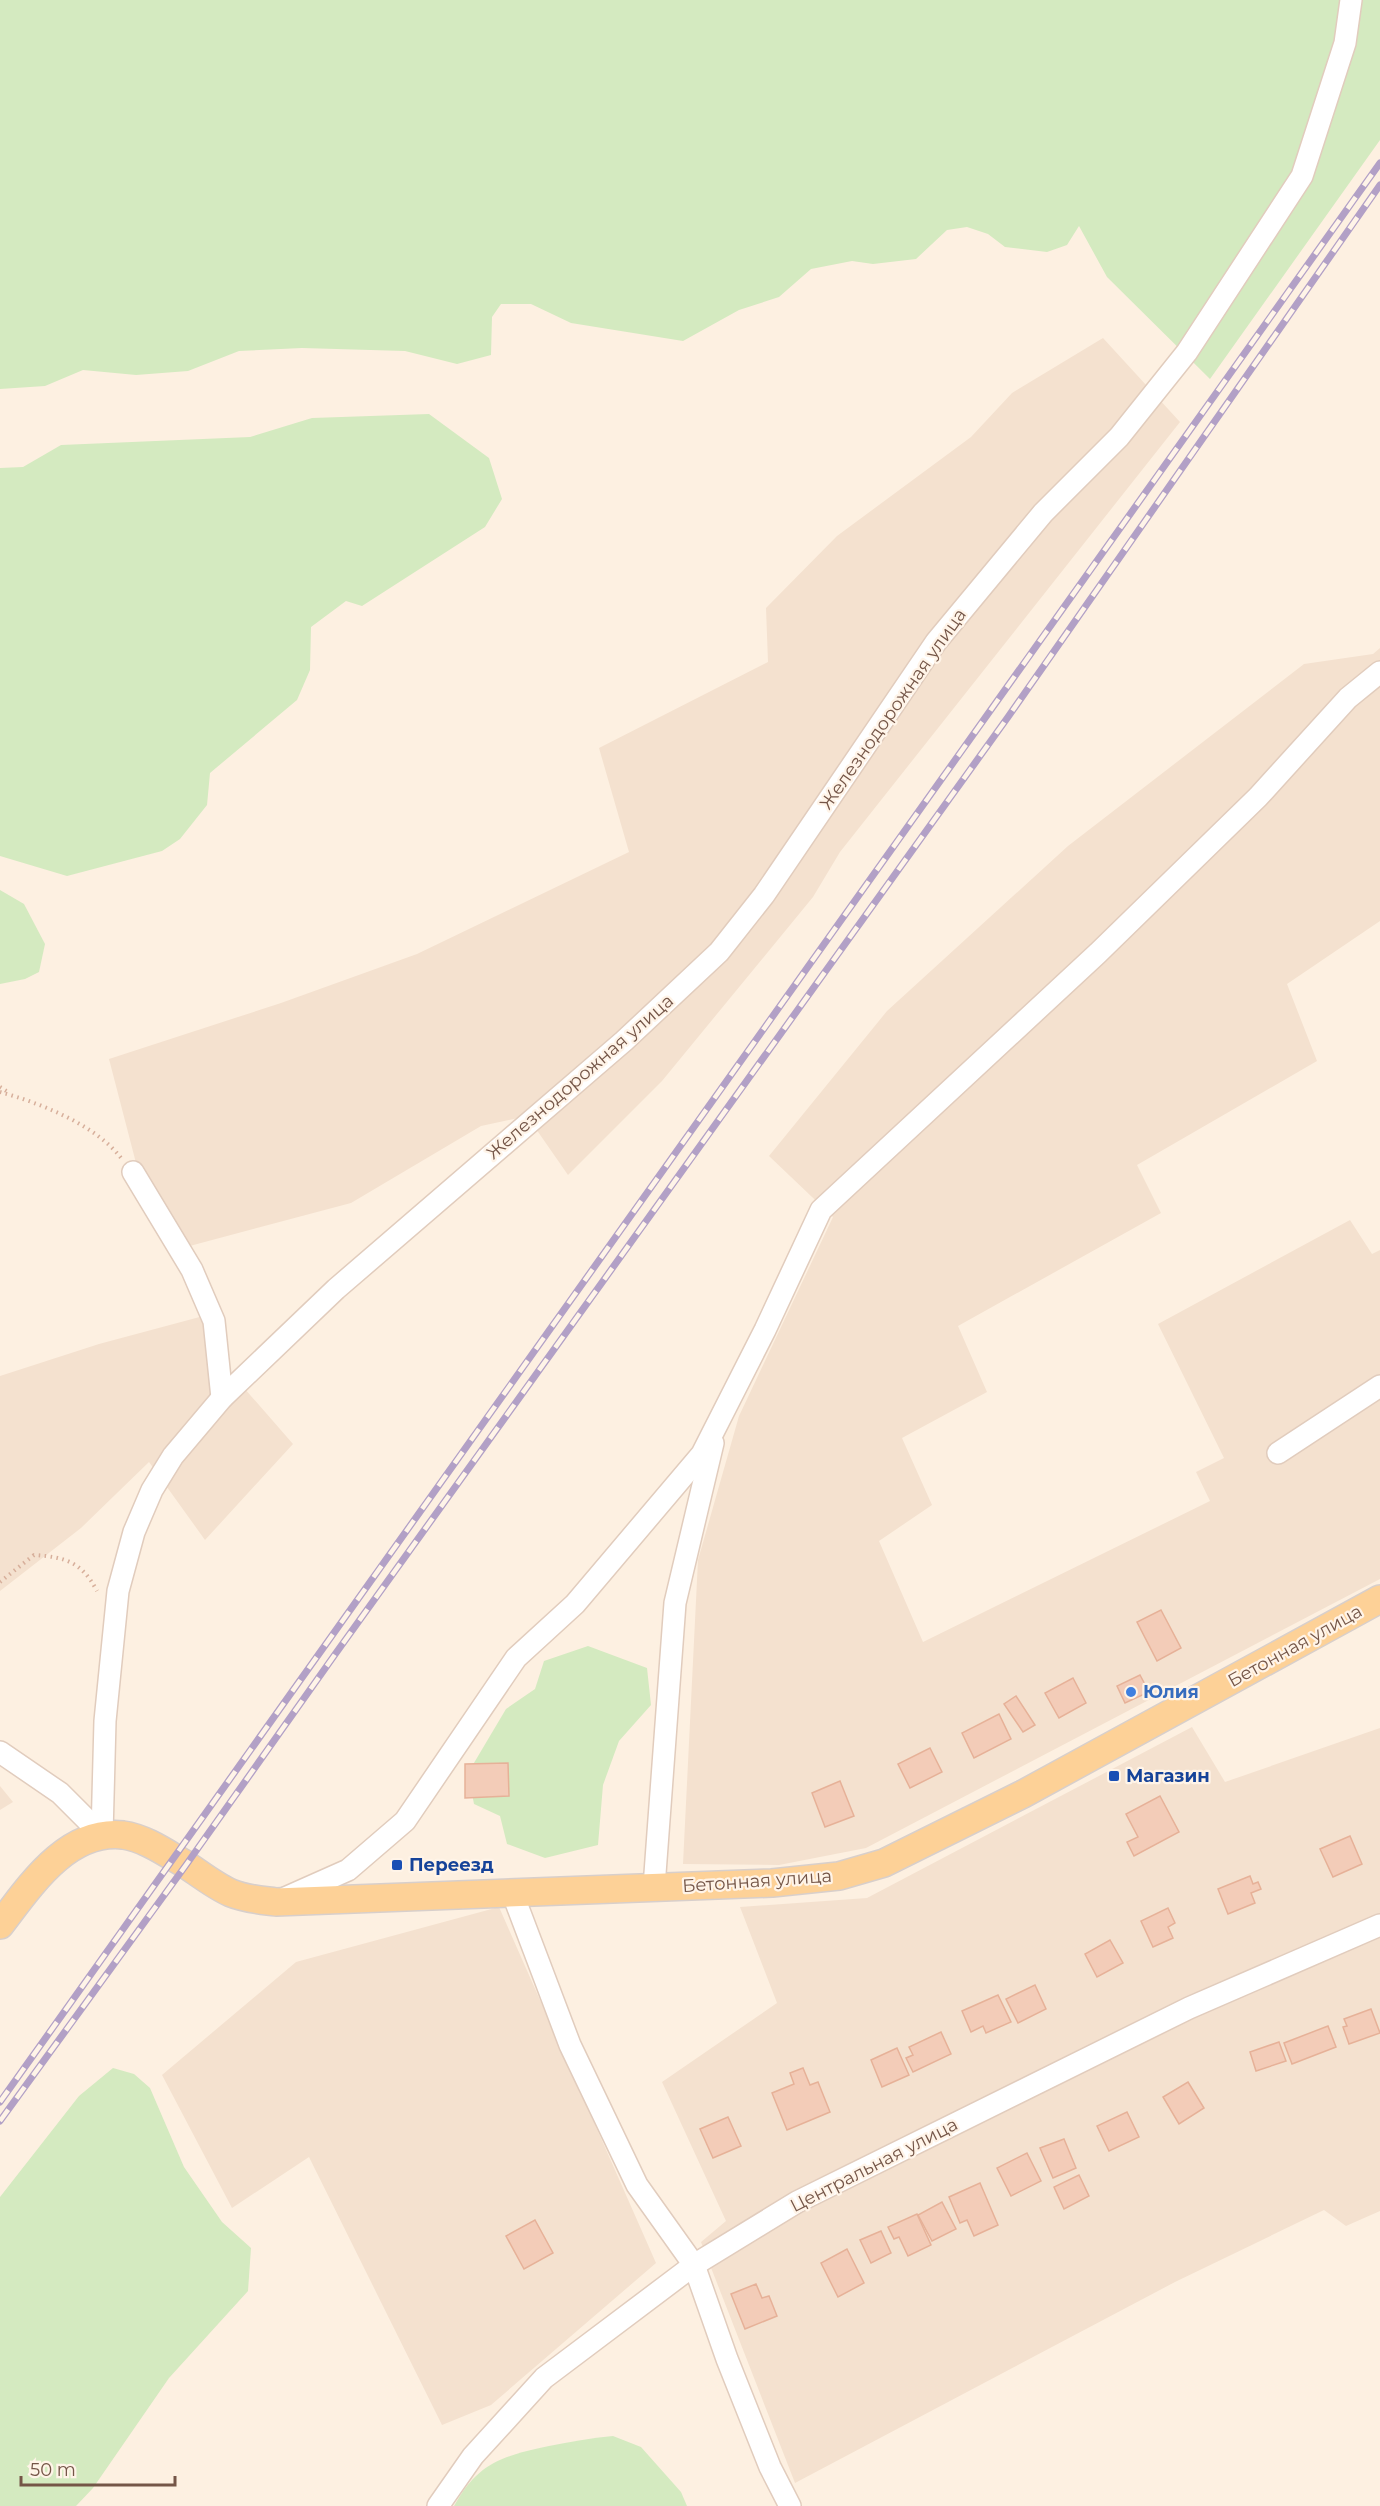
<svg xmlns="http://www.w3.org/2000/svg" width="1380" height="2506" font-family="Montserrat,sans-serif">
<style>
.residential{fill:#f4e1cf}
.green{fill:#d4eac0}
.building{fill:#f3ccb8;stroke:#e6b198;stroke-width:1.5}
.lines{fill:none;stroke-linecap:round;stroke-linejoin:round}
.minor-casing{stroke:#e1ccbd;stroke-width:24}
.major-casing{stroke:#d8cfcb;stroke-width:30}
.path{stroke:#d7af9b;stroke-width:4;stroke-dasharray:1.5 4.5;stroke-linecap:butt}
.minor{stroke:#fff;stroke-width:21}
.major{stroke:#fdd197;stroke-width:27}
.rail-casing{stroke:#b2a0c6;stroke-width:7}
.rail{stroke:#fff4e8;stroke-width:4.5;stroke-dasharray:14;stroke-linecap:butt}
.shop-dot{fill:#3f7fe0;stroke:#fff4e8;stroke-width:2}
.transit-dot{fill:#1a4fb4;stroke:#fff4e8;stroke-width:2}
.labels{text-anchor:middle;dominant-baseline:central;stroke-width:4.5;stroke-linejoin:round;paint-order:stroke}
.street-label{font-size:18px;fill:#745547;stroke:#fff4e8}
.shop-label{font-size:18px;font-weight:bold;fill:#366cbe;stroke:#fff4e8;text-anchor:start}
.transit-label{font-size:18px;font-weight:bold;fill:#164399;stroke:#fff4e8;text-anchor:start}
</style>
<rect width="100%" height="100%" fill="#fdf0e1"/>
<g class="residential">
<path d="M1103 338 1180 422 840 852 813 897 662 1081 568 1175 527 1116 481 1126 351 1203 186 1247 136 1163 109 1059 281 1003 417 954 629 852 599 748 768 662 766 608 837 536 971 437 1012 393Z"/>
<path d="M1380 648V921L1287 984 1317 1061 1137 1165 1161 1213 958 1326 987 1392 902 1438 932 1505 879 1541 923 1642 1210 1501 1196 1472 1224 1458 1158 1324 1350 1220 1372 1254 1380 1250V1579L866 1848 779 1865 683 1864 698 1560 739 1416 833 1217 769 1156 887 1011 1068 846 1304 664 1373 654Z"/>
<path d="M222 1311 231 1373 293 1444 205 1540 149 1462 81 1528 0 1591V1376L99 1344Z"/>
<path d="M1192 1727 1225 1782 1380 1728V2211L1346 2226 1324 2210 1175 2282 795 2483 701 2242 726 2221 662 2082 777 2003 740 1907 867 1898Z"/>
<path d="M0 1786 13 1802 0 1810Z"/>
<path d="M499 1907 656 2263 491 2405 442 2425 309 2157 232 2208 162 2075 296 1962Z"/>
</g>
<g class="green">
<path d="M0 0H1380V140L1210 379 1107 277 1079 226 1067 245 1047 252 1005 247 988 234 967 227 947 230 916 259 873 264 852 261 811 269 779 297 739 310 683 341 571 323 531 304H501L492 317 491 355 457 364 405 351 302 348 239 351 188 371 136 375 83 370 45 386 0 389Z"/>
<path d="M429 414 489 458 502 499 485 527 362 606 346 601 311 627 310 670 297 700 210 773 207 805 180 839 162 851 67 876 0 856V468L23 467 61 445 250 437 312 418Z"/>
<path d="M0 890 24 904 45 944 39 972 25 979 0 984Z"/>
<path d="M588 1646 647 1668 651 1705 619 1741 603 1785 598 1845 545 1858 507 1844 500 1816 474 1804 468 1773 506 1709 535 1689 544 1661Z"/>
<path d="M113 2068 134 2074 150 2088 184 2167 222 2222 251 2248 248 2291 169 2378 93 2488 76 2506H0V2197L79 2096Z"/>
<path d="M613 2436 641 2447 681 2492 687 2506H454C478 2462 503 2456 549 2446 570 2442 591 2438 613 2436Z"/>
</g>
<g class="building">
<path d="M1161 1610 1181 1648 1157 1661 1137 1622Z"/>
<path d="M1140 1675 1149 1692 1125 1703 1117 1686Z"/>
<path d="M1073 1678 1086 1703 1059 1718 1045 1693Z"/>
<path d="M1016 1696 1035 1725 1023 1732 1004 1704Z"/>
<path d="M999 1714 1011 1739 974 1758 962 1733Z"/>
<path d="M930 1748 942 1772 910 1788 898 1764Z"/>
<path d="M508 1763 509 1796 465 1798V1764Z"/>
<path d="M840 1781 854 1816 825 1827 812 1793Z"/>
<path d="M1160 1796 1179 1832 1134 1856 1127 1842 1138 1837 1126 1814Z"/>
<path d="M1350 1836 1362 1864 1333 1877 1320 1849Z"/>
<path d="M1250 1876 1253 1884 1258 1882 1261 1889 1251 1893 1255 1903 1228 1914 1218 1889Z"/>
<path d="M1168 1908 1175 1923 1168 1927 1173 1938 1153 1947 1141 1921Z"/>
<path d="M1110 1940 1123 1963 1097 1977 1085 1954Z"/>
<path d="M1035 1985 1046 2009 1018 2023 1006 1999Z"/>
<path d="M998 1995 1011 2022 986 2033 983 2026 971 2032 962 2011Z"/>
<path d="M1371 2009 1380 2033 1349 2044 1343 2027 1347 2026 1344 2019Z"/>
<path d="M1328 2026 1336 2047 1292 2064 1284 2043Z"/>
<path d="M941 2032 951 2054 913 2072 906 2058 913 2055 909 2047Z"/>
<path d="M1279 2042 1286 2061 1256 2071 1250 2052Z"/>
<path d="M897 2048 909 2075 882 2087 871 2060Z"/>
<path d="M803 2068 810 2085 818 2082 830 2112 787 2130 772 2093 794 2084 790 2073Z"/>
<path d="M1188 2082 1204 2108 1179 2124 1163 2097Z"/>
<path d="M1127 2112 1139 2137 1109 2151 1097 2126Z"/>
<path d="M728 2117 741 2146 713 2158 700 2129Z"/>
<path d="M1064 2139 1076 2168 1053 2178 1040 2148Z"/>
<path d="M1027 2153 1041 2181 1011 2196 997 2168Z"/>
<path d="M1079 2175 1089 2196 1064 2209 1054 2187Z"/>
<path d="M980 2183 998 2225 974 2236 967 2220 960 2223 949 2197Z"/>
<path d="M942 2202 956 2229 932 2241 918 2215Z"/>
<path d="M917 2214 931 2245 908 2256 899 2237 894 2239 888 2227Z"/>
<path d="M535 2220 553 2253 524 2269 506 2236Z"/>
<path d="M881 2231 891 2253 871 2263 860 2240Z"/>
<path d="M847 2249 864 2283 838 2297 821 2263Z"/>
<path d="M756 2284 762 2298 769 2296 777 2316 745 2329 731 2294Z"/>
</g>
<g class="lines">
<g class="minor-casing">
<g id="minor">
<path d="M133 1172 192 1270 214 1321 222 1398"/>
<path d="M1278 1453 1380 1386"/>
<path d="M0 1752 60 1793 102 1835"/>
<path d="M102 1835 105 1721 118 1591 134 1532 152 1490 173 1456 222 1398 336 1289 624 1041 719 952 764 895 936 642 1043 513 1119 437 1187 352 1302 176 1345 43 1351 0"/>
<path d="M654 1887 675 1603 713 1443"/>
<path d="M512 1892 570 2045 637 2185 694 2265 727 2359 770 2467 790 2506"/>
<path d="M285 1898 348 1870 405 1821 516 1658 575 1604 702 1454 765 1330 821 1210 1098 953 1258 797 1348 698 1380 672"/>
<path d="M438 2506 473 2456 544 2378 694 2265 797 2202 1189 2008 1380 1925"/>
</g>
</g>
<g class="major-casing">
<path id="major" d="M0 1925C30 1886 67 1829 123 1835 145 1838 166 1853 185 1864 200 1874 215 1886 231 1893 245 1899 261 1900 276 1902L772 1883 839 1876 884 1863 1023 1794 1380 1599"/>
</g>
<g class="path">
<path d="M0 1087 8 1092"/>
<path d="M0 1092C40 1103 96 1125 121 1158"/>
<path d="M0 1582 34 1555C65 1557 82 1562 97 1591"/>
</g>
<use href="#minor" class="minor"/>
<use href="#major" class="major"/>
<g class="rail-casing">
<g id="rail">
<path d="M0 2102 1380 163"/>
<path d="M0 2121 186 1865 336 1653 1008 717 1380 185"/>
</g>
</g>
<use href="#rail" class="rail"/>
</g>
<circle class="shop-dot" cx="1131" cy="1692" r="6"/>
<g class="transit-dot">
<rect x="1108" y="1770" width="12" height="12" rx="3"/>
<rect x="391" y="1859" width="12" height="12" rx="3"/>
</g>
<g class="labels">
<g class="street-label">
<text transform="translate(893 709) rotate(-55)">Железнодорожная улица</text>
<text transform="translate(580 1077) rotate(-41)">Железнодорожная улица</text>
<text transform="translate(1295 1646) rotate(-29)">Бетонная улица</text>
<text transform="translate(757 1881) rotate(-4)">Бетонная улица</text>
<text transform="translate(874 2165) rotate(-27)">Центральная улица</text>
</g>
<g class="shop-label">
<text x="1143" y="1692">Юлия</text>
</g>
<g class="transit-label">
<text x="1126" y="1776">Магазин</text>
<text x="409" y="1865">Переезд</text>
</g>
</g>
<path d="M21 2476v9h154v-9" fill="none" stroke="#745547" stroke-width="3"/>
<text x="30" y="2476" font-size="18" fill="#745547" stroke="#fff4e8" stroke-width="4.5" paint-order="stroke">50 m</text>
</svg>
